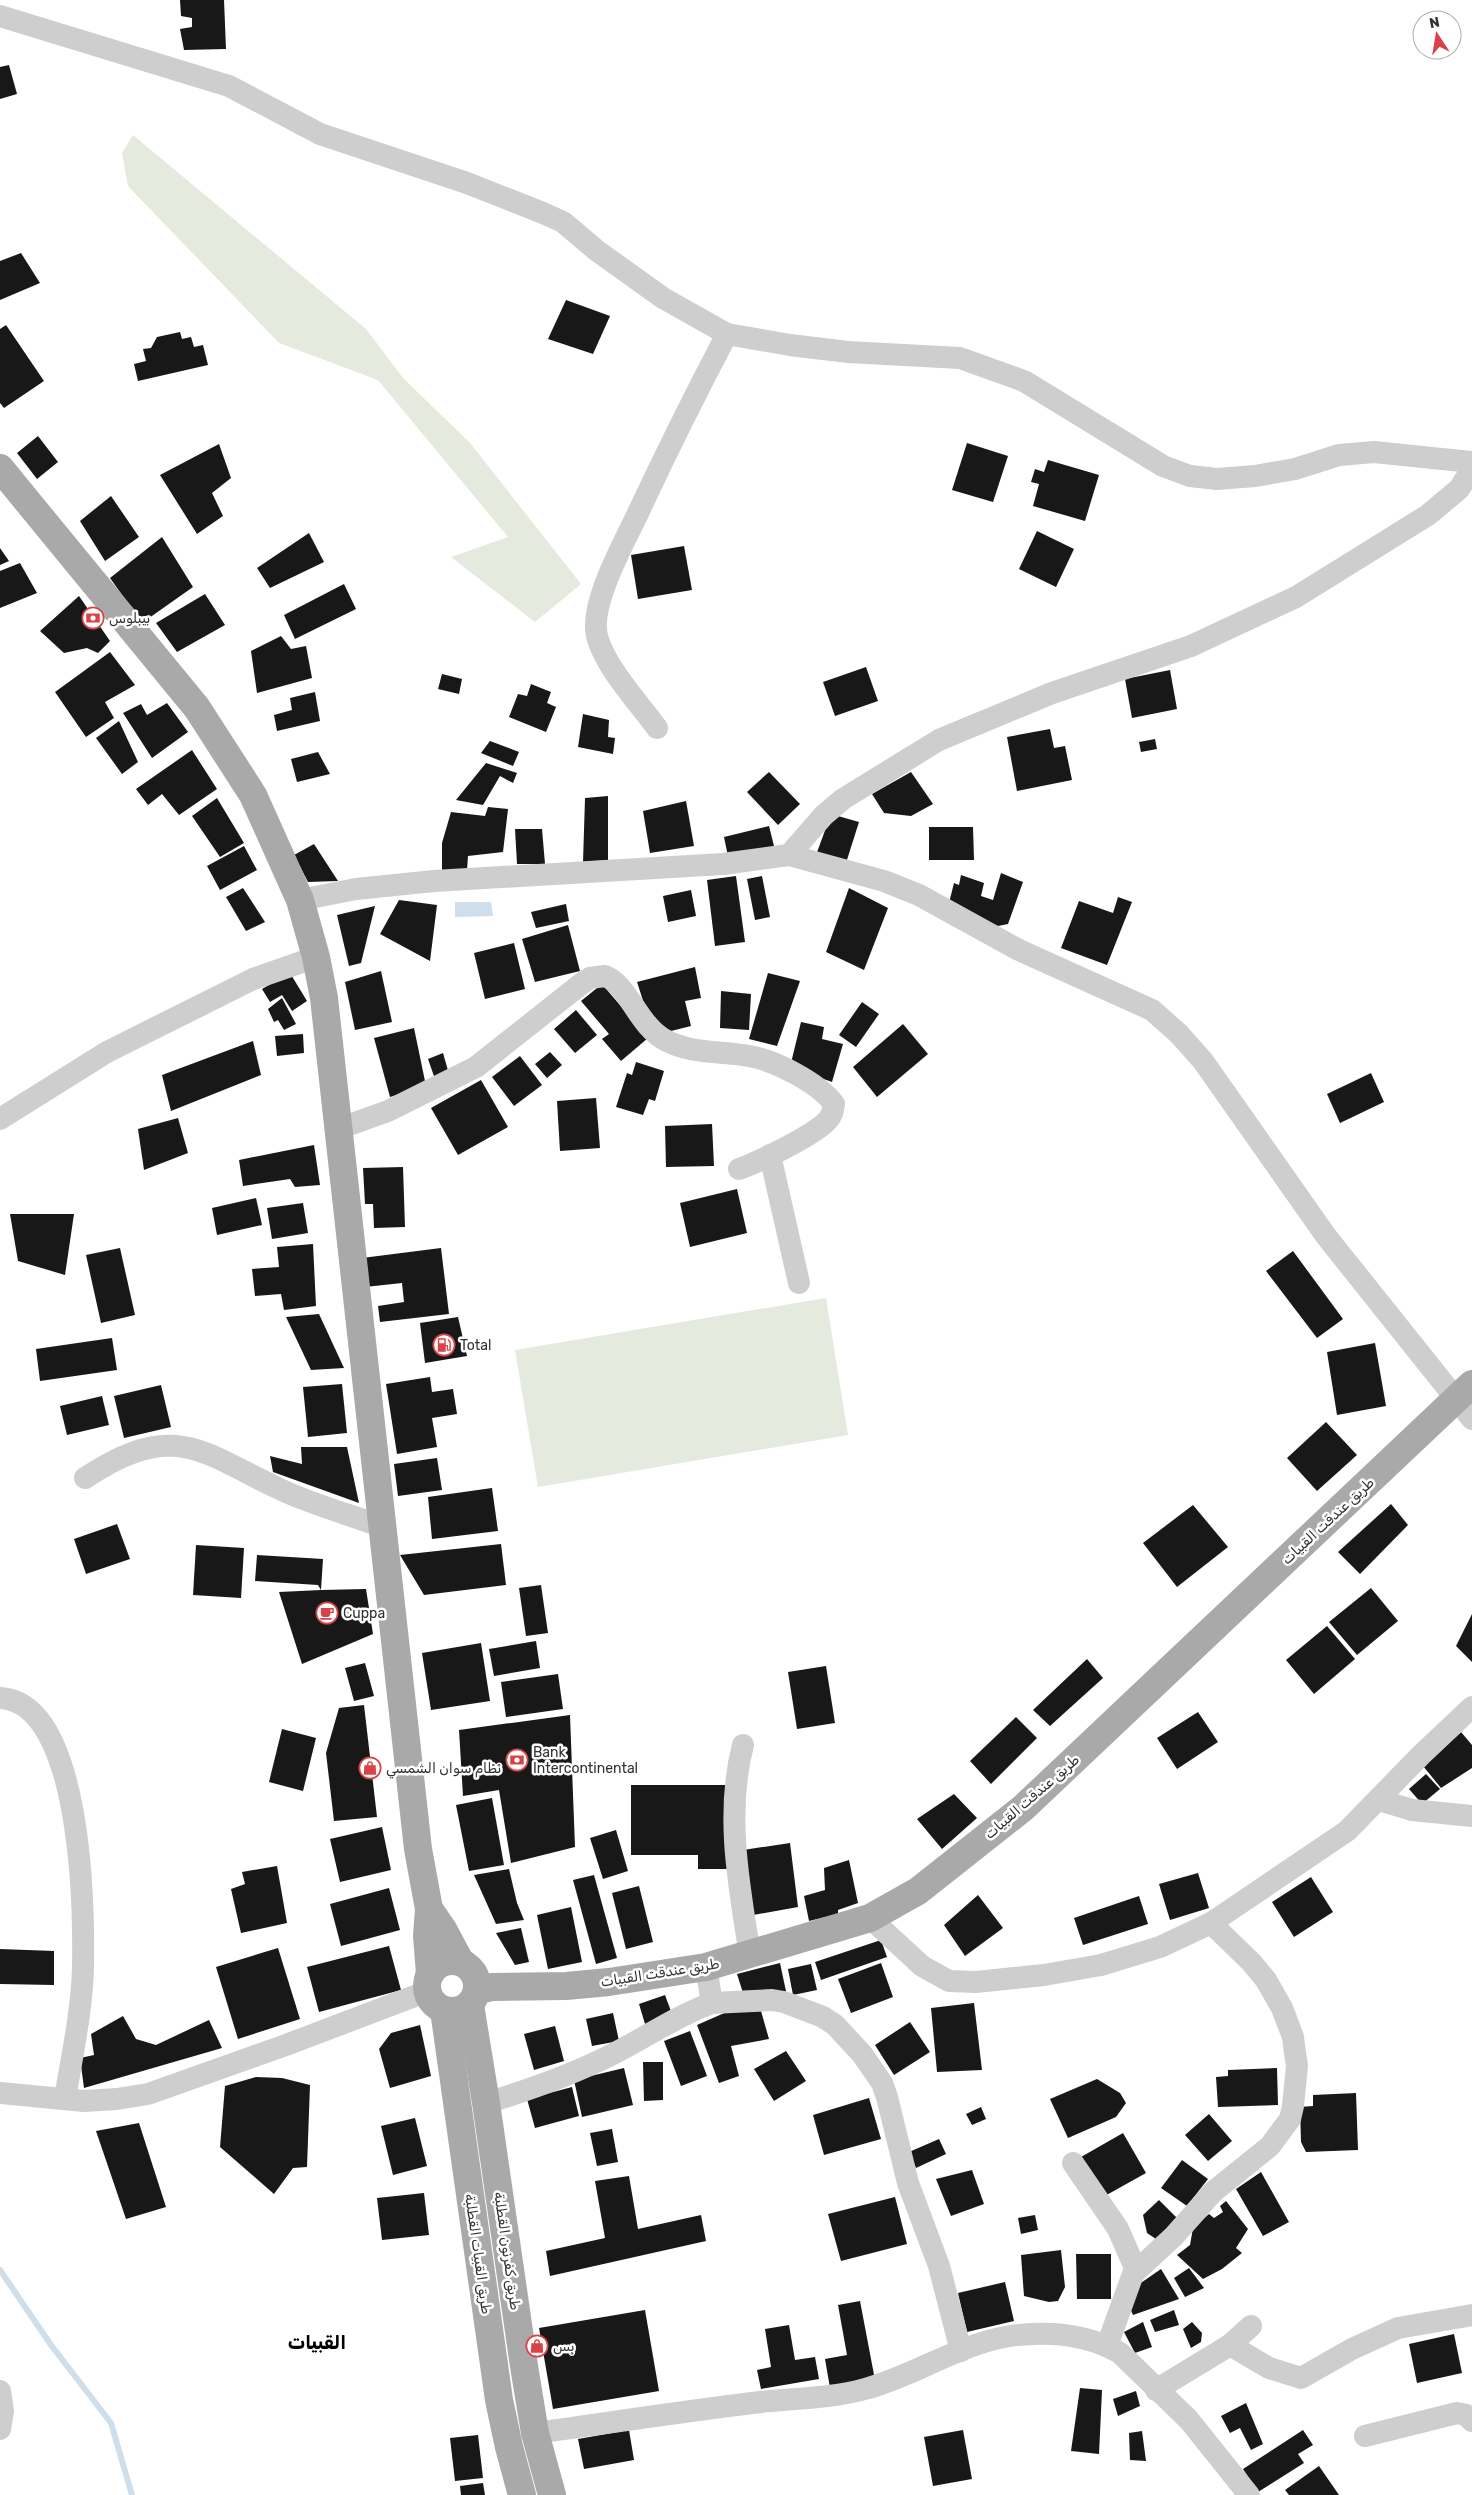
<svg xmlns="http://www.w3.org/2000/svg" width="1472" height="2495" font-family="Rubik,Cairo,sans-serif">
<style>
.green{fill:#e4eadd}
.water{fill:#cedfeb}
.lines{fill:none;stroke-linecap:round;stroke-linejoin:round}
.stream{stroke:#cedfeb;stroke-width:6}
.building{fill:#181818}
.minor{stroke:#cecece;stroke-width:22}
.major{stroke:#a9a9a9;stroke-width:28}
.labels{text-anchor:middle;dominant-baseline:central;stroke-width:5;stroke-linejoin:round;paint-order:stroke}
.poi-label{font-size:14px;fill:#313131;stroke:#fff;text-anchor:start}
.street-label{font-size:14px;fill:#313131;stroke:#fff}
.district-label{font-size:19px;font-weight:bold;fill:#000;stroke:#fff}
</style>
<rect width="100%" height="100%" fill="#fff"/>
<g class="green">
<path d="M133 135 366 329 403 378 470 443 581 584 535 622 451 557 508 537 378 380 279 343 128 186 122 153Z"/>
<path d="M826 1298 848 1435 538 1487 515 1350Z"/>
</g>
<path class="water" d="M455 902H491L493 916 455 917Z"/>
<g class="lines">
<path class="stream" d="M0 2270 51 2345 111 2423 132 2495"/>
</g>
<g class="building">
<path d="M180 0H224L226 49 184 50 180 29 192 27V18L181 16Z"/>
<path d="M9 65 17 94 0 99V67Z"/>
<path d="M21 253 40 283 0 300V261Z"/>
<path d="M566 300 610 316 593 354 548 339Z"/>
<path d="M6 325 44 381 4 408 0 403V329Z"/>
<path d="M180 332 182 339 191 337 194 347 203 345 208 365 138 381 134 364 146 361 143 349 151 348 157 337Z"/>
<path d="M38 436 58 462 37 479 17 453Z"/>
<path d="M967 443 1008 456 993 502 952 490Z"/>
<path d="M219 444 231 478 212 493 223 516 197 534 160 475Z"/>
<path d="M1048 460 1099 475 1085 521 1033 506 1039 484 1031 482 1035 469 1044 472Z"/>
<path d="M111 496 139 537 105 561 80 521Z"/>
<path d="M1037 531 1074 549 1056 587 1019 569Z"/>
<path d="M309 533 324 562 270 588 257 568Z"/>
<path d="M162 537 193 587 142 623 110 578Z"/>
<path d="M684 546 692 590 638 599 631 555Z"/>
<path d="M0 548 9 561 0 565Z"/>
<path d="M20 563 37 593 0 608V571Z"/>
<path d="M344 584 356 609 295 639 284 615Z"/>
<path d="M205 594 225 625 177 652 156 623Z"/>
<path d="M79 596 110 641 98 653 87 648 64 653 40 631Z"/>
<path d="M281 636 291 649 306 646 312 678 257 693 251 651Z"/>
<path d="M110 652 135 685 105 702 114 718 86 737 55 692Z"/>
<path d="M866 667 878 701 835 716 823 682Z"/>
<path d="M1170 670 1177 709 1132 718 1125 679Z"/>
<path d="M442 674 462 679 459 694 438 689Z"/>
<path d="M531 684 551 692 547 703 556 707 546 732 509 717 518 694 527 696Z"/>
<path d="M315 692 320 721 277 731 274 715 292 710 290 698Z"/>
<path d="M167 703 188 732 152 758 123 713 141 704 147 715Z"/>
<path d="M583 714 609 720 608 737 615 738 613 754 578 747Z"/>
<path d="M119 721 138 762 122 774 96 738Z"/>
<path d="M1050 729 1054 748 1065 746 1072 780 1017 791 1007 737Z"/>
<path d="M1155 739 1157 749 1141 752 1139 742Z"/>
<path d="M490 741 519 752 513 766 481 753Z"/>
<path d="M192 750 217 789 179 815 162 794 148 805 136 789Z"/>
<path d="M318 752 330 774 297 782 291 759Z"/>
<path d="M486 763 517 773 513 783 500 776 483 805 456 800Z"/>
<path d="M769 772 800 804 778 825 747 792Z"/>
<path d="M911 772 933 804 911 816 884 813 872 794Z"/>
<path d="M608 796V860L583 862 585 798Z"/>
<path d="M217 798 244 843 220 857 192 816Z"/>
<path d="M686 801 694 846 650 853 643 811Z"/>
<path d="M488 807 508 809 503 852 468 856 467 870 442 872V843L451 812 485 816Z"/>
<path d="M831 814 859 822 846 863 816 855Z"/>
<path d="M769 826 775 850 729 861 724 837Z"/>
<path d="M929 827H973L974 860H929Z"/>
<path d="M515 829H542L545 864H517Z"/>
<path d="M314 844 338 881 308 882 294 855Z"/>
<path d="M244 846 257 870 220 890 207 866Z"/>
<path d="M1001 873 1023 882 1008 924 998 926 948 907 954 883 959 885 961 875 984 883 981 896 993 900Z"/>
<path d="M736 876 745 942 715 946 707 880Z"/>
<path d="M762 876 770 917 755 920 747 879Z"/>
<path d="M243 888 265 922 246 931 226 897Z"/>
<path d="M849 888 888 908 864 970 826 952Z"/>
<path d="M691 890 696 916 668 922 663 896Z"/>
<path d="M1118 897 1132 902 1107 965 1061 948 1079 901 1113 913Z"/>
<path d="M399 900 437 905 430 961 380 934Z"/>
<path d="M566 904 569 921 536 928 531 912Z"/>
<path d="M375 906 361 963 349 966 337 915Z"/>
<path d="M568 925 580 971 535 982 522 939Z"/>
<path d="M514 943 525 989 485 999 474 953Z"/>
<path d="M695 967 701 998 685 1001 691 1026 667 1032 648 1016 637 982Z"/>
<path d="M381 971 392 1022 355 1030 345 982Z"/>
<path d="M290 973 307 1001 292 1011 282 995 270 1002 262 989Z"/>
<path d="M768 973 800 981 777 1046 749 1039Z"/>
<path d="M602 984 648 1038 621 1061 602 1039 609 1034 581 1001Z"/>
<path d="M721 991 751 994 749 1030 720 1028Z"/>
<path d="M282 998 296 1024 284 1030 278 1020 274 1022 268 1009Z"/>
<path d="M862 1002 879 1014 856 1047 839 1035Z"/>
<path d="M576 1010 597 1035 575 1053 554 1029Z"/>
<path d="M801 1022 824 1027 822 1039 843 1044 832 1082 790 1067Z"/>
<path d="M903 1024 928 1054 877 1097 853 1067Z"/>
<path d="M414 1028 426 1086 390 1097 374 1038Z"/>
<path d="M303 1034 304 1053 277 1056 275 1036Z"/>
<path d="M253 1041 261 1075 171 1111 162 1075Z"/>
<path d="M550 1052 562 1065 547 1078 535 1064Z"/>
<path d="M443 1053 449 1074 435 1079 428 1059Z"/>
<path d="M520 1056 542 1085 514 1106 492 1077Z"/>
<path d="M636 1062 664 1071 655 1101 649 1099 643 1115 616 1107 627 1073 632 1075Z"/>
<path d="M1371 1073 1384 1102 1340 1123 1327 1094Z"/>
<path d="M481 1080 508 1127 458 1155 431 1108Z"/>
<path d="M596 1098 600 1148 560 1151 557 1101Z"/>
<path d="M178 1118 188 1153 144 1170 138 1129Z"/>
<path d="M712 1124 714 1166 666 1167 665 1126Z"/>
<path d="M314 1145 320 1185 295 1187 290 1179 243 1186 239 1160Z"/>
<path d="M403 1167 405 1227 374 1228 373 1204H365L363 1168Z"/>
<path d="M737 1189 747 1233 690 1247 680 1203Z"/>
<path d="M256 1198 262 1225 217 1235 212 1208Z"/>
<path d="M303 1203 308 1233 272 1239 267 1208Z"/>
<path d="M10 1214H74L65 1275 18 1261Z"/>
<path d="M313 1244 316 1306 284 1310 281 1294 255 1296 252 1269 279 1267 277 1247Z"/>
<path d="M120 1248 135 1315 101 1323 86 1255Z"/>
<path d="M441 1248 449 1314 380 1322 378 1306 404 1302 402 1283 365 1287 362 1258Z"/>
<path d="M1293 1251 1343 1319 1317 1338 1266 1271Z"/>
<path d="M319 1314 344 1368 311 1370 286 1317Z"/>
<path d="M458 1317 467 1356 425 1363 420 1323Z"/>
<path d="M112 1338 117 1370 40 1381 36 1349Z"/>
<path d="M1375 1343 1386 1406 1337 1415 1327 1352Z"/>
<path d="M430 1377 432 1392 453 1389 457 1414 432 1418 437 1447 397 1454 386 1384Z"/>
<path d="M342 1384 347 1433 308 1437 303 1387Z"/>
<path d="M161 1385 171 1427 124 1438 114 1396Z"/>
<path d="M102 1396 109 1425 67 1435 60 1406Z"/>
<path d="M1326 1422 1357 1455 1317 1491 1287 1458Z"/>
<path d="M301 1447H347L359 1503 273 1472 270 1456 302 1464Z"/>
<path d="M437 1458 442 1490 398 1496 394 1464Z"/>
<path d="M492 1488 498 1531 432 1539 428 1497Z"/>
<path d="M1391 1504 1408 1525 1360 1574 1338 1552Z"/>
<path d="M1193 1505 1228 1547 1177 1587 1143 1543Z"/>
<path d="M117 1524 130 1559 86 1574 74 1539Z"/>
<path d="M501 1544 506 1585 424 1595 400 1555Z"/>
<path d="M196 1545 244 1548 241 1598 193 1595Z"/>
<path d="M257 1555 323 1559 321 1590 366 1589 373 1634 302 1664 279 1592 321 1590 318 1585 255 1581Z"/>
<path d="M541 1585 548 1633 526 1636 519 1588Z"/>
<path d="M1371 1588 1398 1621 1357 1655 1329 1622Z"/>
<path d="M1472 1614V1662L1456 1646Z"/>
<path d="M1327 1626 1355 1659 1314 1694 1286 1660Z"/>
<path d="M536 1641 540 1668 494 1676 489 1649Z"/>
<path d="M481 1643 490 1701 431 1710 422 1653Z"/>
<path d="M1087 1659 1103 1678 1050 1726 1033 1710Z"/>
<path d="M365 1663 374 1696 354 1701 345 1668Z"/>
<path d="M826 1666 835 1723 797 1729 788 1672Z"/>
<path d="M558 1674 563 1709 506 1717 501 1682Z"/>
<path d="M364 1705 377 1817 334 1821 326 1753 339 1708Z"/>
<path d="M1198 1712 1218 1742 1177 1769 1157 1738Z"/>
<path d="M570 1715 575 1847 511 1863 499 1790 463 1796 459 1730Z"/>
<path d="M1016 1717 1037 1738 991 1784 970 1761Z"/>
<path d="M282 1729 316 1738 303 1791 269 1782Z"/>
<path d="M1461 1732 1472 1745V1768L1441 1788 1423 1766Z"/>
<path d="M1426 1774 1440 1789 1422 1804 1409 1789Z"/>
<path d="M631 1785H731V1869H698V1855H631Z"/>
<path d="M954 1794 977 1818 942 1849 917 1819Z"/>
<path d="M492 1798 504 1865 469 1871 456 1805Z"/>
<path d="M382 1827 391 1870 340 1882 330 1839Z"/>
<path d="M616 1830 628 1871 603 1879 590 1838Z"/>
<path d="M790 1843 798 1907 748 1916 743 1850Z"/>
<path d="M849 1860 858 1903 838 1910V1914L809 1921 804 1896 825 1890 824 1868Z"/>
<path d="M277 1866 287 1923 241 1933 231 1889 245 1884 242 1872Z"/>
<path d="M509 1869 517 1903 524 1920 496 1924 474 1875Z"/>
<path d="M1198 1873 1209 1908 1170 1920 1159 1884Z"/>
<path d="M594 1875 617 1958 596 1964 573 1880Z"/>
<path d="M1311 1877 1333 1912 1294 1937 1272 1902Z"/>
<path d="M639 1886 653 1942 626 1949 612 1893Z"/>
<path d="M389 1888 400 1930 341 1946 330 1904Z"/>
<path d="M978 1895 1003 1928 965 1956 944 1925Z"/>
<path d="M1139 1896 1148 1924 1083 1945 1074 1918Z"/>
<path d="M571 1907 582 1962 548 1969 537 1915Z"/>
<path d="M521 1928 529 1962 515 1965 496 1933Z"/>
<path d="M881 1940 887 1957 821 1980 815 1962Z"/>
<path d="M389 1946 401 1990 319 2012 307 1967Z"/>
<path d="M278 1948 300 2019 238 2039 216 1967Z"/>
<path d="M0 1949 54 1951V1985L0 1984Z"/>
<path d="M780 1963 787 1996 743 1993 737 1974Z"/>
<path d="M881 1963 893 1997 851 2013 838 1979Z"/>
<path d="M811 1964 817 1990 793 1995 788 1969Z"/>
<path d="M665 1995 672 2014 645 2024 639 2004Z"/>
<path d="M974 2003 982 2070 937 2072 931 2008Z"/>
<path d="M738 2007 761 2011 769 2039 731 2046 739 2076 719 2083 697 2025Z"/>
<path d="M613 2013 619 2041 592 2046 586 2019Z"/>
<path d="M123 2016 136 2039 156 2045 209 2020 222 2048 84 2088 80 2058 94 2055 91 2034Z"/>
<path d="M910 2022 930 2052 894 2075 875 2045Z"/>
<path d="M420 2025 431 2076 390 2088 379 2049 391 2033Z"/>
<path d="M555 2026 564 2061 534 2070 524 2034Z"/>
<path d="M690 2031 707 2076 681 2086 664 2041Z"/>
<path d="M786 2051 806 2081 774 2101 754 2069Z"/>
<path d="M643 2062H663V2100L644 2101Z"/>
<path d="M624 2068 633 2105 582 2117 574 2080Z"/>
<path d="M1277 2068 1278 2105 1218 2107 1216 2077 1228 2076V2070Z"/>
<path d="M256 2077 282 2078 310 2085 307 2167 293 2168 274 2194 220 2147 225 2086Z"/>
<path d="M1097 2079 1120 2093 1126 2103 1116 2117 1068 2138 1050 2099Z"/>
<path d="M572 2087 579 2116 535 2128 527 2099Z"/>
<path d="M1356 2093 1358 2150 1306 2152 1301 2142 1300 2107 1313 2106V2095Z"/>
<path d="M869 2098 881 2139 824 2155 813 2115Z"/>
<path d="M981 2107 986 2119 972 2125 966 2114Z"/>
<path d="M1209 2114 1232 2141 1208 2161 1185 2135Z"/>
<path d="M415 2118 427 2166 393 2175 381 2126Z"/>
<path d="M139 2123 166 2207 126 2219 96 2131Z"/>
<path d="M612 2129 618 2162 597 2166 590 2133Z"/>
<path d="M1123 2133 1146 2173 1103 2197 1081 2157Z"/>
<path d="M939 2139 946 2154 916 2168 909 2152Z"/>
<path d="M1182 2160 1208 2179 1187 2206 1161 2188Z"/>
<path d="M972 2170 984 2204 951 2216 936 2179Z"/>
<path d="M1261 2172 1289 2222 1263 2236 1236 2189Z"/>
<path d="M629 2176 638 2229 701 2215 706 2241 550 2276 546 2251 605 2238 595 2181Z"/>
<path d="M424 2193 429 2235 382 2240 377 2198Z"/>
<path d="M895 2197 907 2244 841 2261 828 2214Z"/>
<path d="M1159 2200 1180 2221 1159 2241 1147 2233 1143 2215Z"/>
<path d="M1226 2201 1248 2229 1236 2248 1242 2253 1222 2269 1203 2279 1177 2255 1190 2245 1193 2228 1209 2214 1214 2218 1223 2212 1220 2206Z"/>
<path d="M1035 2215 1038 2230 1021 2234 1018 2218Z"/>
<path d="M1061 2250 1065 2287 1058 2301 1049 2302 1024 2296 1021 2255Z"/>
<path d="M1076 2254H1111V2299H1077Z"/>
<path d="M1189 2268 1204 2288 1185 2297 1174 2278Z"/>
<path d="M1161 2269 1179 2299 1133 2315 1130 2308 1132 2289Z"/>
<path d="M1005 2282 1014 2321 967 2332 958 2293Z"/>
<path d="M860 2301 875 2380 830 2388 825 2359 847 2355 838 2305Z"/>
<path d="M645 2310 659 2391 553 2409 539 2328Z"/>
<path d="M1174 2310 1179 2325 1155 2332 1150 2320Z"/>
<path d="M1143 2322 1152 2347 1135 2353 1124 2332Z"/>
<path d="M1192 2322 1202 2333 1201 2342 1191 2348 1183 2329Z"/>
<path d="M789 2325 795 2360 815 2357 819 2379 761 2389 757 2370 771 2367 765 2329Z"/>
<path d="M1454 2334 1462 2373 1417 2383 1409 2344Z"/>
<path d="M1080 2388 1102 2390 1099 2454 1071 2451Z"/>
<path d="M1136 2391 1140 2406 1118 2416 1113 2399Z"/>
<path d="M1246 2403 1263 2444 1251 2450 1240 2428 1230 2433 1221 2416Z"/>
<path d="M629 2430 634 2460 584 2469 578 2439Z"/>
<path d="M963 2430 972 2479 933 2486 924 2437Z"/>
<path d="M1303 2430 1313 2445 1298 2454 1304 2463 1258 2492 1243 2469Z"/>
<path d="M1142 2431 1146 2461 1130 2460 1129 2433Z"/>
<path d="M478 2435 483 2478 455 2481 450 2438Z"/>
<path d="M1319 2466 1339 2495H1289L1285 2490Z"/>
<path d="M483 2483 485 2495H461L460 2486Z"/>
</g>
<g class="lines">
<g class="minor">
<path d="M0 16 229 86 320 134 467 183 543 213 563 222 596 250 663 298 727 334 790 345 848 352 960 358 1024 381 1163 466 1190 476 1217 479 1255 476 1295 469 1339 455 1374 452 1472 462"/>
<path d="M657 728C638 702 605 667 597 636 589 604 625 541 639 511 667 451 696 393 727 334"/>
<path d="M789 855 824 815 843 799 939 740 1052 693 1191 646 1296 597 1428 515 1459 489 1472 469"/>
<path d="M300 900 356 889 434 881 723 864 789 855 884 881 919 895 1019 950 1152 1010 1179 1034 1203 1061 1326 1236 1472 1419"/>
<path d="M0 1119 107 1052 253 979 316 957"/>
<path d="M338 1129 388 1111 476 1067 581 984 590 978 605 976C629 985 638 1027 667 1041 693 1054 721 1051 749 1056 774 1060 819 1083 834 1104 833 1111 832 1116 827 1121 811 1137 760 1161 739 1169"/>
<path d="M770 1155 799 1283"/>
<path d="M85 1478C180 1415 205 1457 293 1495 322 1507 353 1516 383 1527"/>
<path d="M0 1698C82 1702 84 1907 83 1967 82 2011 72 2055 65 2099"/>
<path d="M743 1745C725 1814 739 1886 750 1955"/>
<path d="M1379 1800 1412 1810 1472 1816"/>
<path d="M870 1918 922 1966 949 1981 976 1982 1044 1975 1101 1965 1160 1947 1211 1923 1347 1831 1421 1755 1472 1707"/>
<path d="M706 1967 712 2003 772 2000 784 2002 823 2017 835 2025 862 2054 882 2083 887 2097 908 2183 939 2266 961 2351"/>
<path d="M0 2093 84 2101 117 2099 148 2094 286 2045 428 1991"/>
<path d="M486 2103C529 2090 571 2075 611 2055 645 2038 676 2016 712 2003"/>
<path d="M1073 2163 1118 2229 1136 2270"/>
<path d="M1230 2345 1269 2368 1301 2378 1352 2349 1398 2328 1472 2315"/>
<path d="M1107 2346 1133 2274 1174 2236 1213 2192 1270 2146 1290 2119 1293 2106 1297 2066 1295 2053 1293 2037 1282 2008 1266 1980 1252 1963 1211 1923"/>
<path d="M1156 2390 1230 2345 1251 2326"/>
<path d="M0 2391 3 2411 0 2429"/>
<path d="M535 2433C607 2423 680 2412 752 2403 789 2398 829 2399 865 2389 914 2376 959 2344 1010 2336 1047 2331 1087 2334 1120 2353L1189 2420 1249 2495"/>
<path d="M1365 2436 1457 2413 1466 2415 1472 2421"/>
</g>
<g class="major">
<path d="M0 468 197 708 253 795 300 900 316 957 324 998 418 1849 429 1909 427 1936 430 1974"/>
<path d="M429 1909 444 1931 460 1961"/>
<circle cx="452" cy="1986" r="25"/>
<path d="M478 1990 492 1987 566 1986 609 1982 706 1967 870 1918 918 1891 1023 1808 1472 1384"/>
<path d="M470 2005 486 2103 524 2366 535 2433 552 2495"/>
<path d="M444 2010 499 2400 509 2447 522 2495"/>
</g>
</g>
<defs>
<g id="bank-ring" transform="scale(1.125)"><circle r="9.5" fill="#fff" stroke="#d94247" stroke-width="1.5"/><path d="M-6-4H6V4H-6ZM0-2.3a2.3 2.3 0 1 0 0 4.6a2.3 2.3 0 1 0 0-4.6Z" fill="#d94247"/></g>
<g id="fuel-ring" transform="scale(1.125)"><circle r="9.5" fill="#fff" stroke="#d94247" stroke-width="1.5"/><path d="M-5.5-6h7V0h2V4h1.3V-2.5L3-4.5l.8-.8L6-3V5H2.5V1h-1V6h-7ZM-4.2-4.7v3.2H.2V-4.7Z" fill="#d94247"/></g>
<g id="cafe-ring" transform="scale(1.125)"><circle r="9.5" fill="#fff" stroke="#d94247" stroke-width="1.5"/><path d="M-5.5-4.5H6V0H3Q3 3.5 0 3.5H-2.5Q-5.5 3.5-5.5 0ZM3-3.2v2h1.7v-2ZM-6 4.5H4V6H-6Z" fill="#d94247"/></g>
<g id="shop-ring" transform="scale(1.125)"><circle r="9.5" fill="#fff" stroke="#d94247" stroke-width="1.5"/><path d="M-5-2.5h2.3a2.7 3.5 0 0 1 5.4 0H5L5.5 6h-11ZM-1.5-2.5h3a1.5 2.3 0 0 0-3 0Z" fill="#d94247"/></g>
</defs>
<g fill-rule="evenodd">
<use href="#bank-ring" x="93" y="618"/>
<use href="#fuel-ring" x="444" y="1345"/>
<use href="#cafe-ring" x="327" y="1613"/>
<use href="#bank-ring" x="517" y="1760"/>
<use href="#shop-ring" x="370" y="1768"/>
<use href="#shop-ring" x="537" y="2346"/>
</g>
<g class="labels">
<g class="poi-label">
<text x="109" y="618">بيبلوس</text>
<text x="460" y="1345">Total</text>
<text x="343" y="1613">Cuppa</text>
<text x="533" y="1752">Bank<tspan x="533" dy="16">Intercontinental</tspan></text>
<text x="386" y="1768">نظام سوان الشمسي</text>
<text x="553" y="2346">بس</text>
</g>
<g class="street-label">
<text transform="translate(1328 1521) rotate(-43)">طريق عندقت القبيات</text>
<text transform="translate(1032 1797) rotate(-41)">طريق عندقت القبيات</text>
<text transform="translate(660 1973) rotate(-9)">طريق عندقت القبيات</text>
<text transform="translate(507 2251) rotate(82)">طريق كفرنون القطلبة</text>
<text transform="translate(478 2254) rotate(82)">طريق القبيات القطلبة</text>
</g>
<g class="district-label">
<text x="317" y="2342">القبيات</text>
</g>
</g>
<g transform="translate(1437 35) rotate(348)"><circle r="24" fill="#ffffff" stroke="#adadad"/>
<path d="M0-4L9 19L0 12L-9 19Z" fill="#d94247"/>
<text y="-8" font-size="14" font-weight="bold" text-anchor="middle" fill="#313131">N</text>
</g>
</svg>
